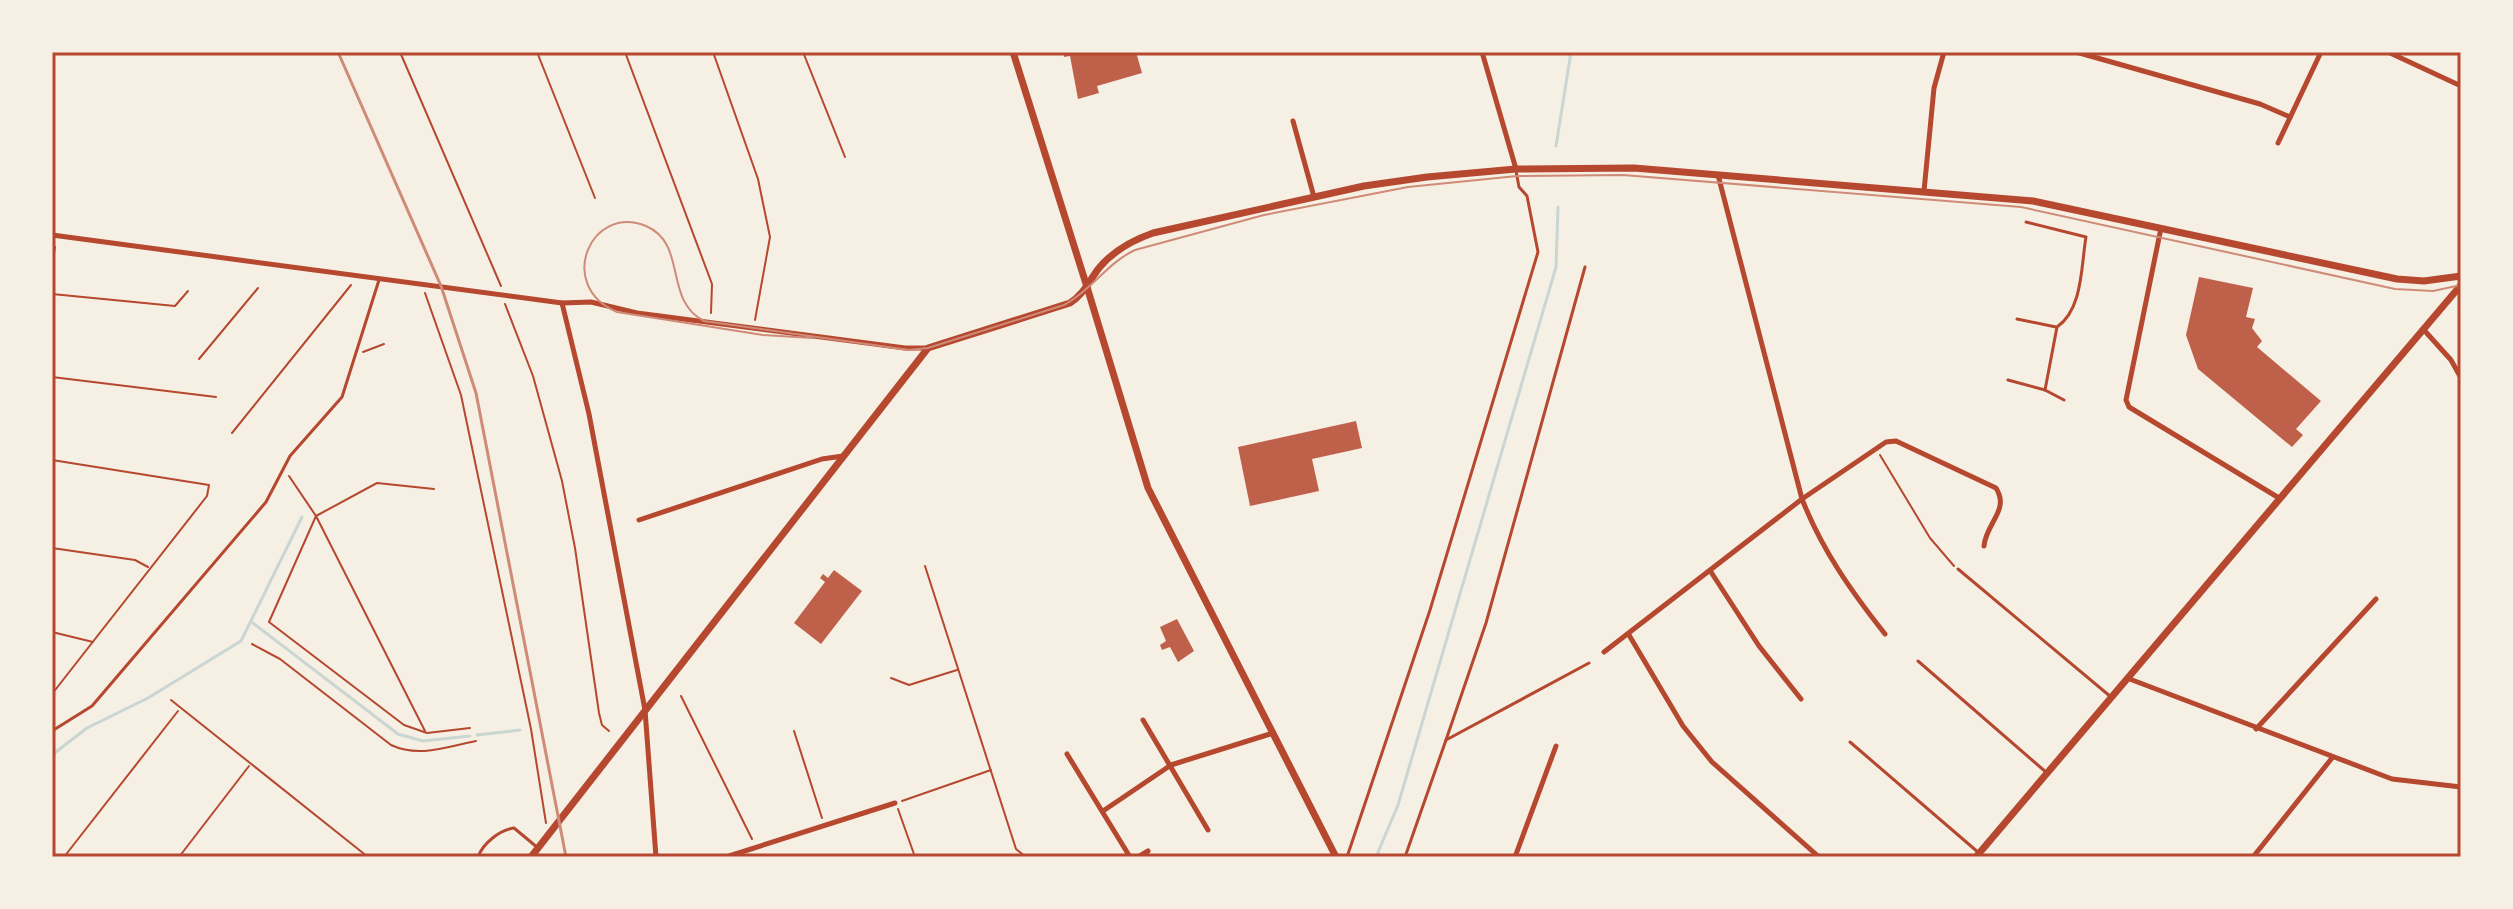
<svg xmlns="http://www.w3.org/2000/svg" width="2513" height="909" font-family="'Sofia Sans Condensed',sans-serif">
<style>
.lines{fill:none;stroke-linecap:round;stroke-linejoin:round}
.stream{stroke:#c9d6d2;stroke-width:3}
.building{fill:#bf614a}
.path{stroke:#b5482f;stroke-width:2}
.service{stroke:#b5482f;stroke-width:3}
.minor{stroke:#b5482f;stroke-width:5}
.tertiary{stroke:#b5482f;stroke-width:7}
.secondary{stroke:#b5482f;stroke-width:7}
.tram{stroke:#cf8b77;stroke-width:2}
.rail{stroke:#cf8b77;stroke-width:3}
.neatline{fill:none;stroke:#b5482f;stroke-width:3}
</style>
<rect width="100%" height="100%" fill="#f6efe4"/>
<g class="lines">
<g class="stream">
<path d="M1556 146 1571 52"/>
<path d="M253 623 398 734 423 741 470 736"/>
<path d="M477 735 520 730"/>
<path d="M52 755 87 728 148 698 241 641 302 517"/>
<path d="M1376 857 1398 805 1556 267 1558 207"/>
</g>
</g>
<g class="building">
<path d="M1063 52H1136L1142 73 1097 86 1099 93 1078 99 1070 56 1064 57Z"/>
<path d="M2199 277 2253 288 2246 317 2255 319 2252 328 2262 341 2257 347 2321 401 2296 429 2303 435 2292 447 2198 369 2186 335Z"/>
<path d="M1356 421 1362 448 1312 459 1319 491 1250 506 1238 447Z"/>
<path d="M834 570 862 591 821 644 794 623 825 582 820 578 823 574 828 578Z"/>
<path d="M1177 619 1194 651 1178 662 1170 647 1162 650 1160 645 1166 641 1160 627Z"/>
</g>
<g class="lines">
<g class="path">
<path d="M400 52 501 286"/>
<path d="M537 52 595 198"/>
<path d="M625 52 712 284 711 313"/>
<path d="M713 52 758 179 770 237 755 320"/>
<path d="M803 52 845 157"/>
<path d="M52 266 55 247"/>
<path d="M425 293 461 395 531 729 546 823"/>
<path d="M52 294 175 306 188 291"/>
<path d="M505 304 533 376 562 481 575 548 599 713 602 725 609 731"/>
<path d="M363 352 384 344"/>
<path d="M199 359 258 288"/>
<path d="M52 377 216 397"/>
<path d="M232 433 351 285"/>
<path d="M1880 455 1930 538 1954 566"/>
<path d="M52 460 209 485 207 496 52 694"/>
<path d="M289 476 316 516 425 731"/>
<path d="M434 489 377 483 316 516 269 622 404 725 427 733 470 728"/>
<path d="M52 548 135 560 148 567"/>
<path d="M925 566 1016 849 1026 857"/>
<path d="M52 632 93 642"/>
<path d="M252 644 280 659 391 745C419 758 446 747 476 741"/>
<path d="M891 678 909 685 957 670"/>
<path d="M681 696 752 839"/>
<path d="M171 700 368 857"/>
<path d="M794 731 822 818"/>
<path d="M902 801 991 770"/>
<path d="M898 809 915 857"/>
<path d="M64 857 178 711"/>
<path d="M179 857 249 766"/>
</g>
<g class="service">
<path d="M2026 222 2086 237C2081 266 2083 309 2057 327L2045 390"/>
<path d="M2017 319 2056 327"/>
<path d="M2008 380 2045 390 2064 400"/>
<path d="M1958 569 2111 697"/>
<path d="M1918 661 2047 773"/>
<path d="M52 731 92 706 266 502 290 456 342 397 379 280"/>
<path d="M1446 740 1486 623 1585 267"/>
<path d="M1850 742 1979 853"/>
<path d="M478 857C483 843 500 830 514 828L538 848"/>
<path d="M1347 857 1430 610 1538 252 1527 196 1519 187 1516 171"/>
<path d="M1405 857 1446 740 1589 663"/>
</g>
<g class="minor">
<path d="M1482 52 1516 169"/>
<path d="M2076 52 2260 104 2290 117"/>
<path d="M2388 52 2461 86"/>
<path d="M1293 121 1314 197"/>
<path d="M2278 143 2321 52"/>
<path d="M1718 175 1802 499C1822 550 1851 591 1885 634"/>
<path d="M1924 191 1934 88 1944 52"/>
<path d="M2161 228 2126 400 2129 407 2279 498"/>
<path d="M52 235 562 303 591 302 637 313 905 348H928"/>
<path d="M562 303 589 414 645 710 656 857"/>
<path d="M2424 330 2451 360 2461 378"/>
<path d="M639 520 822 459 843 456"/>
<path d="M1711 572 1759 646 1801 699"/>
<path d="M1629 635 1683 726 1712 762 1819 857"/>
<path d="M1604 652 1802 499 1886 442 1896 441 1996 488C2010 510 1986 523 1984 546"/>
<path d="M2127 678 2392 779 2461 787"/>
<path d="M1143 720 1208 830"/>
<path d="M2256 729 2376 599"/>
<path d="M1067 754 1130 857"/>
<path d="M1103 811 1171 765 1270 734"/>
<path d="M726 857 895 803"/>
<path d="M1138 857 1148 851"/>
<path d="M1515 857 1556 746"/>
<path d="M2253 857 2332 758"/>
</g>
<g class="tertiary">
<path d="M1013 52 1087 287"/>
<path d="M1976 857 2461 285"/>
</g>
<g class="secondary">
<path d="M1087 287 1148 488 1336 857"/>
<path d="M531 857 928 348 1070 303C1084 294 1089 281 1099 268 1113 251 1133 240 1153 233L1364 186 1427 177 1516 169 1634 168 2033 201 2397 279 2424 281 2461 276"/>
</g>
<path class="tram" d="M812 338 763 335 617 312C555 286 591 203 646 226 688 244 663 300 704 321L909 350 928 348 1064 305C1091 291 1107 263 1135 250L1264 215 1408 187 1517 176 1623 175 2021 207 2395 289 2433 291 2461 285"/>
<path class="rail" d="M338 52 441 286 476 393 566 857"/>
</g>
<rect width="2513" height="909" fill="none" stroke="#f6efe4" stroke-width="108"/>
<rect x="54" y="54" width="2405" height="801" class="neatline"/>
</svg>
